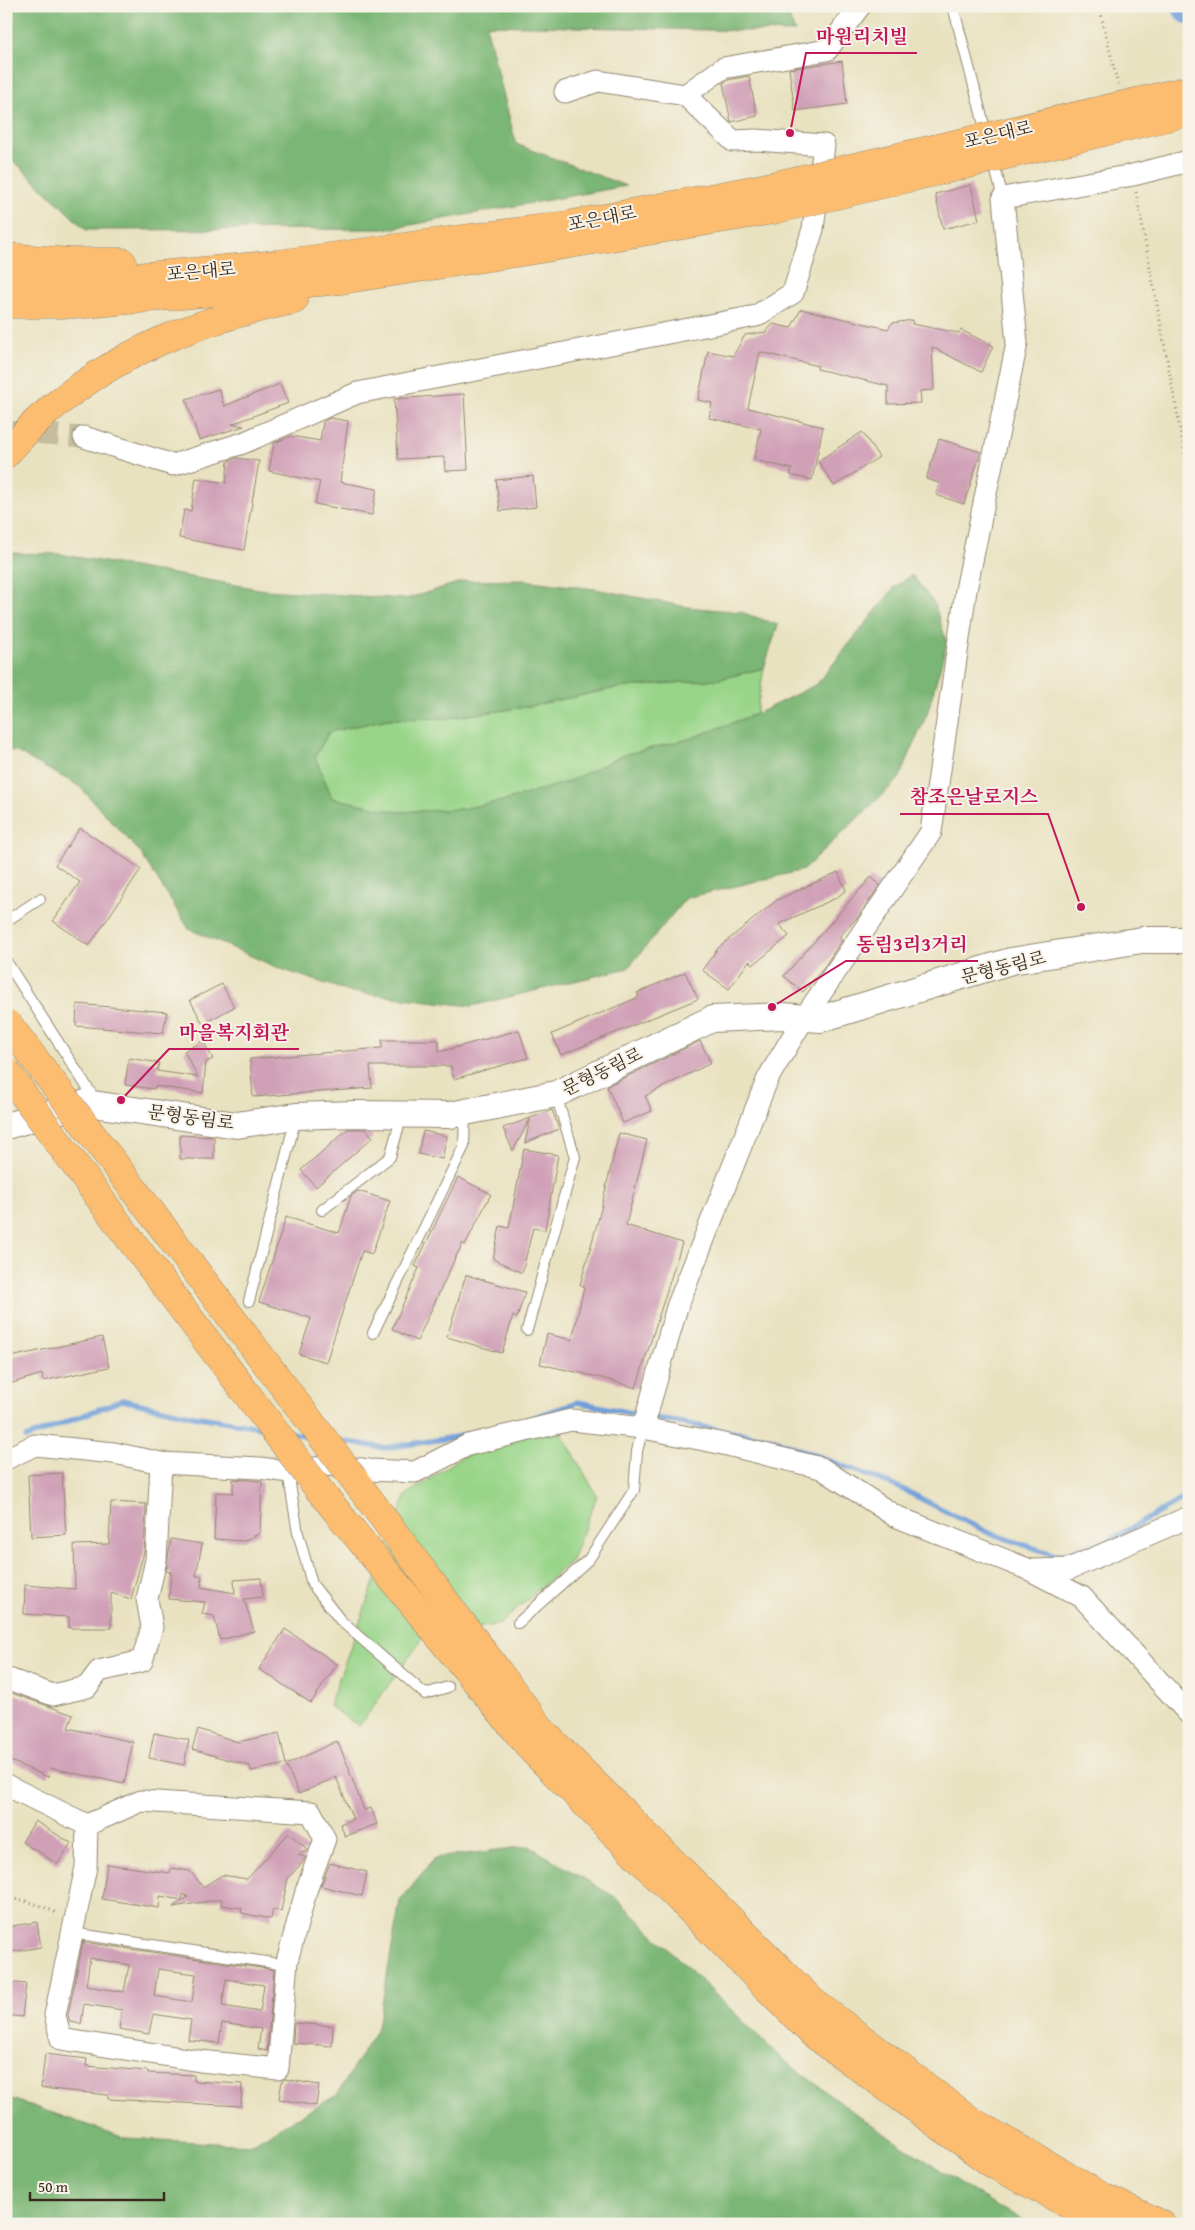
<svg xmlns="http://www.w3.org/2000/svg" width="1195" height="2230" font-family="'Gentium Book Plus','Noto Serif KR',serif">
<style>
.green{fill:#99d589;stroke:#6a8054}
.forest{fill:#7ab675;stroke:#5a704a}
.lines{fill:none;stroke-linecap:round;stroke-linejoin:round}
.stream{stroke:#709fd9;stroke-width:5.5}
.river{stroke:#709fd9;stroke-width:32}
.building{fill:#d0a0b7;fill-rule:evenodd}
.minor-tunnel{stroke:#c6bda0;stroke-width:21;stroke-dasharray:21 11;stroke-linecap:butt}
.service-casing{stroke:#928670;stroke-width:12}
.minor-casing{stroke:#928670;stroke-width:23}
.tertiary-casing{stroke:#928670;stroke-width:28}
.trunk-casing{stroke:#928670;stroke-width:29}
.path{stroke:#928670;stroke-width:3;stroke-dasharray:1 4;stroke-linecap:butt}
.service{stroke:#fff;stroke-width:10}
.minor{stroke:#fff;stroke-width:21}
.tertiary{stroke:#fff;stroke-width:26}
.trunk{stroke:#fcbd6f;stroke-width:28}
.trunk-bridge-casing{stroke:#928670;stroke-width:29;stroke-linecap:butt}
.trunk-bridge{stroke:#fcbd6f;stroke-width:28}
.labels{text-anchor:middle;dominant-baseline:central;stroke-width:4;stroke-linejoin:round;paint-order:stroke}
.street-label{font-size:18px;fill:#3b2a1e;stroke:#f7f3e8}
.leader{fill:none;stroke:#c2185b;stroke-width:2}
.callout-dot{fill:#c2185b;stroke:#f7f3e8;stroke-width:2}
.callout-label{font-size:19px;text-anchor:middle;font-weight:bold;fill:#c2185b;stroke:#f7f3e8;stroke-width:4;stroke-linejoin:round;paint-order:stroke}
</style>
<rect width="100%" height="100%" fill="#f7f3e8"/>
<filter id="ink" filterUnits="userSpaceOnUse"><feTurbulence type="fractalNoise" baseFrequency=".02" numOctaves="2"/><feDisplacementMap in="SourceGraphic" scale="10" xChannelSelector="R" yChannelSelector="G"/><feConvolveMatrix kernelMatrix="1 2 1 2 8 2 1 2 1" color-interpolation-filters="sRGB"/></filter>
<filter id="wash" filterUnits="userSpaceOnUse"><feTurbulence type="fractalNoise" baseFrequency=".0096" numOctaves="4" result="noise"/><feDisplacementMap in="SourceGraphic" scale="20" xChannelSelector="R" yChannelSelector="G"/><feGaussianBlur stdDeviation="1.12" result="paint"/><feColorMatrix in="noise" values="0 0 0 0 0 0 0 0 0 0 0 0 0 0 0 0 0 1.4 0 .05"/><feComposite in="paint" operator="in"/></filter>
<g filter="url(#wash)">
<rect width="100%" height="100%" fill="#e9e2c1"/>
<g class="green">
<path d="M764 668 756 714 689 739 623 755 570 781 508 800 461 809 398 812 332 798 315 757 329 732 388 719 449 718 526 707 616 688 720 679Z"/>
<path d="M557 1425 597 1496 572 1560 500 1624 423 1638 359 1726 329 1706 406 1495 462 1457Z"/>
</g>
<g class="forest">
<path d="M6 6H785L795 32 486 25 516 144 626 186 388 229 86 230 18 165 6 157Z"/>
<path d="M6 553 59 554 265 590 406 599 464 581 523 580 595 589 687 607 741 612 778 625 764 668 720 679 616 688 526 707 449 718 388 719 329 732 315 757 332 798 398 812 461 809 508 800 570 781 623 755 689 739 756 714 817 684 895 587 912 575 934 603 947 643 927 714 899 779 803 870 686 898 628 968 472 1006 351 992 281 969 189 929 140 852 79 786 15 751H6Z"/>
<path d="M529 1846 615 1897 781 2058 871 2125 999 2208 1033 2224H6V2097L125 2138 249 2145 337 2095 378 2027 400 1901 435 1858Z"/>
</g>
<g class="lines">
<g class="stream">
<path d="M517 1423 578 1402 664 1420 773 1439 898 1487 989 1533 1058 1556 1111 1540 1189 1495"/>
<path d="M286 1432 309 1436"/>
<path d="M26 1438 122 1400 194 1416 260 1427"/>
<path d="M335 1440 385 1448 469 1435"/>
</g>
<path class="river" d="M1188 6 1189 8"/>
</g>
<g id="blocks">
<g class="building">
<path d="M842 61 847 104 795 111 789 69Z"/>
<path d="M749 76 757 116 731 122 723 83 728 80Z"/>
<path d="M971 185 979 220 943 229 935 194Z"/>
<path d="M801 309 888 329 892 323 913 320 912 324 959 333 961 330 993 346 981 372 932 347 934 390 920 391 921 403 888 404V386L817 369 818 366 760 352 748 408 823 427 812 480 790 475 792 469 754 460 761 429 709 418 712 403 698 400 708 351 733 356 745 335 766 332 773 324 791 328Z"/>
<path d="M280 384 288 403 232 424 244 426 199 440 186 399 219 389 224 406Z"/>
<path d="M464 394 468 470 445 471 444 457 398 459 394 399Z"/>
<path d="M330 418 348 421 340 482 377 489 372 515 315 504 320 482 269 471 274 443 291 436 320 441 323 422Z"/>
<path d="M862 432 879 457 834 486 818 461Z"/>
<path d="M939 439 981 452 964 504 936 495 939 483 926 479Z"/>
<path d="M237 458 259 461 244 550 179 538 184 510 191 511 196 478 226 483 228 461Z"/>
<path d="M533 476 536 507 500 511 496 480Z"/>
<path d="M80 828 141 869 89 946 53 921 80 882 55 865Z"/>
<path d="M838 872 846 890 836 898 779 924 789 936 753 965 749 961 729 989 702 970 718 948 777 900Z"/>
<path d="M871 877 880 885 858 917 839 937 842 940 822 970 803 992 784 976Z"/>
<path d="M685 972 698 999 561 1055 552 1034 639 997 637 993Z"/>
<path d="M222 984 234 1007 203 1024 190 1000Z"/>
<path d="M77 1004 167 1012 163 1033 76 1026Z"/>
<path d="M519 1030 528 1058 454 1079 451 1066H370L372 1088 253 1097 250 1059 382 1048V1040H439V1052Z"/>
<path d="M203 1041 213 1059 206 1062 203 1093 155 1086 154 1089 125 1085 129 1058 159 1063 157 1071 198 1077 184 1051Z"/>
<path d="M700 1041 711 1063 645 1096 652 1111 623 1123 607 1086Z"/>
<path d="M552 1110 559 1129 525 1143 530 1119 513 1151 503 1128Z"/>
<path d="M348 1129H366L373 1137 316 1187 301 1170Z"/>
<path d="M423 1131 447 1136 442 1159 418 1154Z"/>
<path d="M619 1133 647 1140 626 1225 682 1243 636 1388 602 1378 540 1364 547 1334 572 1340 584 1287 580 1285 599 1217Z"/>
<path d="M180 1135 214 1137V1159H180Z"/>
<path d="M524 1149 558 1155 545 1230 533 1228 522 1273 493 1259 500 1226 509 1228Z"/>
<path d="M458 1177 491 1194 465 1245 463 1243 457 1254 417 1341 392 1329 419 1268 415 1266Z"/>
<path d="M358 1191 390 1201 372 1254 362 1251 326 1362 299 1354 311 1318 259 1302 286 1217 339 1233 351 1196Z"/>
<path d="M466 1275 525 1292 517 1318 513 1316 502 1353 447 1337Z"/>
<path d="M102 1337 109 1367 43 1381 42 1374 6 1385V1358Z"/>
<path d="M62 1473 66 1535 31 1537 28 1475Z"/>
<path d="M233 1479 262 1481 260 1533 244 1541 214 1539 216 1492 233 1493Z"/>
<path d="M111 1502 146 1504 144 1552 131 1599 111 1593V1628H69V1617L24 1614 25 1585 75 1589 74 1545 109 1544Z"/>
<path d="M171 1539 202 1544 196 1576H202L201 1587 235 1593 234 1580 261 1578 263 1597 244 1599 254 1631 220 1640 214 1616 202 1614 205 1602 169 1599 171 1572 166 1571Z"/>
<path d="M285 1629 337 1664 311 1703 259 1669Z"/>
<path d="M6 1691 73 1715 68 1728 133 1742 124 1784 52 1768 48 1777 6 1759Z"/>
<path d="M198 1729 238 1742 279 1733 286 1764 251 1771 250 1766 192 1749Z"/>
<path d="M154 1733 189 1740 184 1765 149 1758Z"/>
<path d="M337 1741 350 1770 349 1771 364 1810 371 1808 377 1824 345 1836 340 1824 353 1819 336 1777 299 1794 286 1765Z"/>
<path d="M35 1821 71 1843 58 1864 22 1842Z"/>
<path d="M289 1833 308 1850 298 1855 305 1857 303 1862 288 1878 281 1911 273 1909 271 1919 241 1913 242 1908 221 1905 222 1899 173 1907 188 1897 183 1894 182 1900 160 1896 159 1908 102 1899 107 1864 170 1873 171 1868 190 1871 203 1887 222 1875 247 1879Z"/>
<path d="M330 1863 367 1872 362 1896 321 1886Z"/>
<path d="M37 1922 41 1947 6 1953V1927Z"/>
<path d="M83 1942 274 1970 267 2051 258 2049 261 2029 222 2023 219 2043 188 2040 191 2020 153 2014 149 2034 119 2029 122 2010 84 2004 81 2024 70 2022 68 2015ZM90 1958 129 1965 124 1992 86 1986ZM158 1969 196 1974 192 2002 154 1996ZM226 1979 264 1985 260 2012 222 2006Z"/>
<path d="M6 1982 26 1984 22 2017 6 2015Z"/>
<path d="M294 2023 333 2026 332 2046 293 2043Z"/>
<path d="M45 2054 87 2059 86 2066 148 2071V2073L194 2075V2081L242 2084 241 2106 108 2099V2095L41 2088Z"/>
<path d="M285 2079 319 2085 316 2106 279 2099 282 2081Z"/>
</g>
</g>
</g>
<g filter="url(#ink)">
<use href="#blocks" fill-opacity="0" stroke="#928670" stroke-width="1"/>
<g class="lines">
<path class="minor-tunnel" d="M6 431 84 437"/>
<g class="service-casing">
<g id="service">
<path d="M953 6 987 136"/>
<path d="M993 160 1003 198"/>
<path d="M6 921 40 899"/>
<path d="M6 961 96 1101"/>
<path d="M322 1210 390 1157 402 1115"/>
<path d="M249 1301 296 1117"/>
<path d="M527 1330 575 1157 556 1095"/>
<path d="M373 1333 464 1146 465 1113"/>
<path d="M288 1472 298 1533 312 1584 341 1621 425 1694 448 1687"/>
<path d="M518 1623 589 1559 634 1490 637 1451 643 1428"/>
<path d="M72 1933 286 1965"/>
</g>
</g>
<g class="minor-casing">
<g id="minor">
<path d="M685 95 723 68 827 50 860 6"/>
<path d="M84 437 173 465 243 443 357 393 756 316 793 293 813 229 824 145 756 140 733 141 685 95 598 81 565 92"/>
<path d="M643 1428 677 1307 768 1078 804 1018 931 832 966 590 1017 343 1003 198 1133 175 1189 161"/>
<path d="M6 1459 35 1445 114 1453 161 1463 260 1468 297 1473 328 1465 369 1470 415 1472 468 1445 571 1420 643 1428 719 1443 821 1468 895 1516 1030 1570 1082 1597 1189 1714"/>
<path d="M1032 1570 1069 1569 1189 1517"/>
<path d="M6 1678 53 1695 87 1687 99 1671 142 1661 152 1627 147 1599 156 1560 161 1463"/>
<path d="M6 1785 87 1825"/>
<path d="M141 1801 311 1812 325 1839 307 1888 287 1961 278 2069 200 2061 61 2039 55 2015 86 1867 87 1825Z"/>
</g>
</g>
<g class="tertiary-casing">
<path id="tertiary" d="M6 1126 86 1103 237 1125 296 1116 354 1114 450 1115 556 1094 712 1019 783 1016 820 1019 1011 961 1142 940H1189"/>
</g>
<g class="trunk-casing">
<g id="trunk">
<path d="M6 257 70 262H122"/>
<path d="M6 282 69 283 278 264 568 225 768 187"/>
<path d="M6 304H86L341 280 534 250 773 210"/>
<path d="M6 454C17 442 28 429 40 418 113 353 199 319 294 300"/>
<path d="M354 1479 544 1733 812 2001 973 2122 1103 2197 1161 2224"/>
<path d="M320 1491 533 1751 813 2034 991 2163 1105 2224"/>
</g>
</g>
<g class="path">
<path d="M1099 6 1118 85"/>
<path d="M1136 192 1189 477"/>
<path d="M6 1899C22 1898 44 1906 58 1914"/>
</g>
<use href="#service" class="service"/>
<use href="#minor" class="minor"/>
<use href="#tertiary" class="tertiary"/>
<use href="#trunk" class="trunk"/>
<g class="trunk-bridge-casing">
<g id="trunk-bridge">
<path d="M768 187 1189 90"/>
<path d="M773 210 1189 112"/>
<path d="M8 1024 354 1479"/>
<path d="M6 1071 120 1226 320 1491"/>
</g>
</g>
<use href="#trunk-bridge" class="trunk-bridge"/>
</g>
</g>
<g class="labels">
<g class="street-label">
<text transform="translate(998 134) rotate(-13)">포은대로</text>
<text transform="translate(602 218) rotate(-11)">포은대로</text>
<text transform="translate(201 271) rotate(-5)">포은대로</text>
<text transform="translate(1003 967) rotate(-14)">문형동림로</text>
<text transform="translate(602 1071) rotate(-26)">문형동림로</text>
<text transform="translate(191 1117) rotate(8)">문형동림로</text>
</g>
</g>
<path class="leader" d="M790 133L806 53H917M1081 907L1048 814H900M772 1007L846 961H978M121 1100L169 1049H299"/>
<g class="callout-dot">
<circle cx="790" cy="133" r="5"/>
<circle cx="1081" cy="907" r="5"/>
<circle cx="772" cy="1007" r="5"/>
<circle cx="121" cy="1100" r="5"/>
</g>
<g class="callout-label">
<text x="862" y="43">마원리치빌</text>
<text x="974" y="803">참조은날로지스</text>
<text x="912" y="951">동림3리3거리</text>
<text x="234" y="1039">마을복지회관</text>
</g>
<rect width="1195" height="2230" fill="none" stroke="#f7f3e8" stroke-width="25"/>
<path d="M30 2192v8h134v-8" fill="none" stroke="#3b2a1e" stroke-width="2.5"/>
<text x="38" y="2192" font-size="15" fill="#3b2a1e" stroke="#f7f3e8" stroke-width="4" paint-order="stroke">50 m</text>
</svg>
